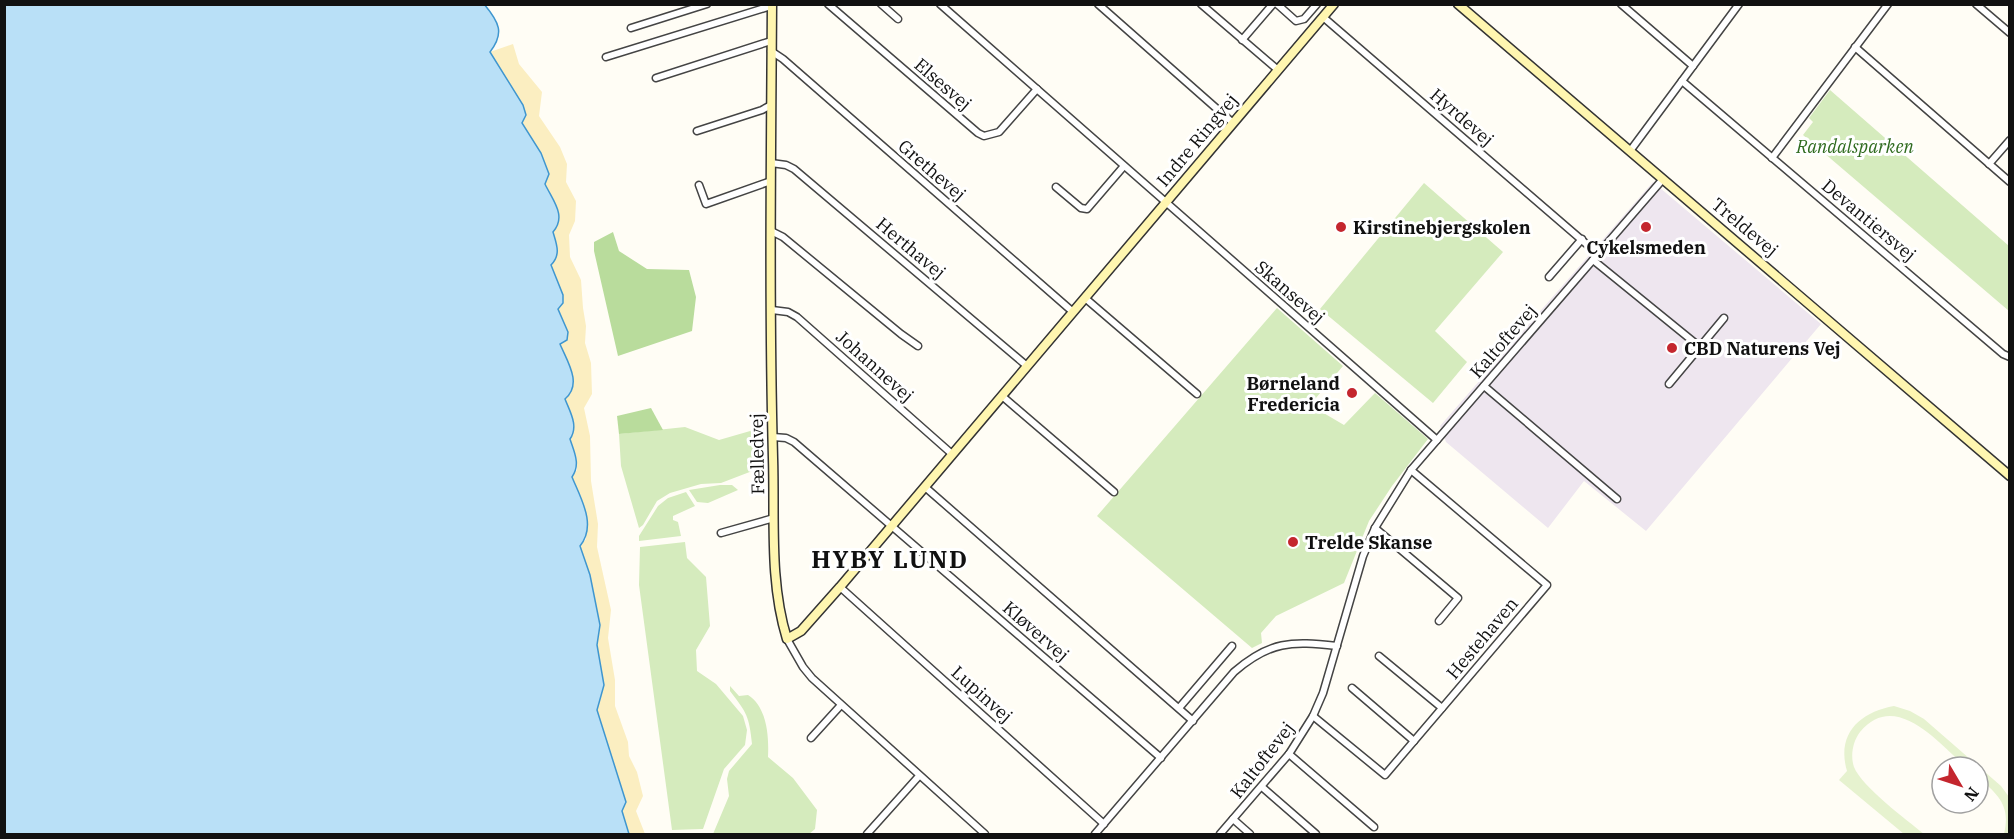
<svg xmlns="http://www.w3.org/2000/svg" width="2014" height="839" font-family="'IBM Plex Serif',serif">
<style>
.industrial{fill:#eee6ef}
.green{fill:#d5ebbd}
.forest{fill:#b9dc9c}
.sand{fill:#fbeec1}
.pitch{fill:#e6f2cf}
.water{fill:#b9e0f7;stroke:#3f96cf;stroke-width:1.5}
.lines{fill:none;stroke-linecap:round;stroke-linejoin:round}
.street-casing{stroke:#444;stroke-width:9}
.secondary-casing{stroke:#333;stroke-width:11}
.street{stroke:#fff;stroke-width:6}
.secondary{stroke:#fff6b0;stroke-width:8}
.poi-dot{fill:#c4262e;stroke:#fff;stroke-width:2}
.labels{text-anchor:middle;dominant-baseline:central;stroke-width:6;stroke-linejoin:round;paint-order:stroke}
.street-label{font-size:18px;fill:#111;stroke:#fff}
.park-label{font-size:18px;font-style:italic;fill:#2f6b1f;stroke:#fff}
.poi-label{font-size:18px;font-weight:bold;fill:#111;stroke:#fff;text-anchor:start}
.district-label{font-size:24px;font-weight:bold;letter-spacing:1.5px;fill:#111;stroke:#fff}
</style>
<rect width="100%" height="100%" fill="#fffdf5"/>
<path class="industrial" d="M1653 182 1821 324 1646 531 1584 481 1548 528 1446 442 1440 426Z"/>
<g class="green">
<path d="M1830 90 2009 246V311L1803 135 1813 122 1809 118Z"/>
<path d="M1424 183 1503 252 1435 331 1467 362 1433 403 1320 309Z"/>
<path d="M1277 308 1343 366 1310 405 1344 425 1375 393 1428 439 1392 486 1369 521 1344 583 1276 616 1261 633 1262 643 1252 648 1097 516Z"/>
<path d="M685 427 719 440 764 427 765 466 721 483 701 484 670 493 657 501 643 525 639 528 621 466 619 434Z"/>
<path d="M720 485H732L738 490 708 503 697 502 689 490Z"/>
<path d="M686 492 695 506 673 516V520L678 522 681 536 639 541V536L658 506 668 498Z"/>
<path d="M685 542 687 558 706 577 710 626 696 650 697 671 716 684 743 716 747 730 745 745 724 769 703 829 672 830 639 585 640 547Z"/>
<path d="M730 686 739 696 748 695C767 707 769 736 768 757L793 778 817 810 815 829 809 834H713L729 796 727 779 729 771 752 744C749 716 747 713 730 691Z"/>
</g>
<g class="forest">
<path d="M613 232 619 251 647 269 689 270 696 297 692 331 618 356 594 251V242Z"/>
<path d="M651 408 663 430 619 434 617 416Z"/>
</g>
<path class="sand" d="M513 44 519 64 542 92 539 116 560 147 567 164 566 182 576 201 575 221 569 235 570 257 581 280 583 308 586 326 585 343 591 363 592 394 584 408 590 436 591 481 598 524 597 547 611 610 608 638 615 680V706L628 742 629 756 637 772 643 796 636 811 645 834H629L621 811 626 802 597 710 604 685 597 645 600 625 590 575 580 546 586 539 585 509 572 477 577 470V459L570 439 574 422 565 399 572 372 559 344 568 332 558 308 563 295 551 265 558 249 553 232C567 216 553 201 545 184L549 174 541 153 522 123 490 52Z"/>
<path class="pitch" d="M1894 706 1910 711 1924 719 2001 786 2009 797V834H2004C2011 805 1998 795 1978 777V767H1966C1939 743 1895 689 1860 732 1853 741 1850 756 1854 767 1862 787 1907 820 1924 834H1904L1839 780 1847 771C1836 734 1860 712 1894 706Z"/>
<path class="water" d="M5 4H484C499 22 505 33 490 52L523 105 526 115 522 123 541 153 549 174 545 184C553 201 567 216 553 232 557 245 561 255 551 265L563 295V303L558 309 568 332 567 340 560 344C567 361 583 384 565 399 570 412 579 426 570 439 574 452 581 464 572 477 581 499 597 525 580 546L590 575 600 625 597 645 604 685 597 710 626 802 622 811 629 834H5Z"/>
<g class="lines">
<g class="street-casing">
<g id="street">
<path d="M828 4 978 133 984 136 999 132 1037 89"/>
<path d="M881 4 898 19"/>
<path d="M940 4 1437 440"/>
<path d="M1098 4 1233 123"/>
<path d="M1201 4 1278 70"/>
<path d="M1277 4 1296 21 1304 19 1317 4"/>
<path d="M1621 4 1693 66"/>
<path d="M1976 4 2010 33"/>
<path d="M1323 17 1598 254"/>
<path d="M631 28 707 4"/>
<path d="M1242 40 1273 4"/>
<path d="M1855 47 2010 182"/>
<path d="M771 51 783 59 1073 312"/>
<path d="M606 57 771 6"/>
<path d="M656 78 771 41"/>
<path d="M1682 81 2003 354 2010 357"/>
<path d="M697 131 762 110 771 105"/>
<path d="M1630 151 1739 4"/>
<path d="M1772 158 1888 4"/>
<path d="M771 163 786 165 794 169 1027 366"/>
<path d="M1989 164 2010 140"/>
<path d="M699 185 706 204 771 181"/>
<path d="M1056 187 1081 208 1087 209 1124 166"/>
<path d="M771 231 783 237 901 334 918 346"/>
<path d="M1593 260 1700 347"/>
<path d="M1549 277 1582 239"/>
<path d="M1085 298 1197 394"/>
<path d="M772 310 788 312 797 317 952 454"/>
<path d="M1669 384 1724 318"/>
<path d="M1484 386 1617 499"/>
<path d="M1002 396 1114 492"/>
<path d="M773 437 786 438 794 442 1161 758"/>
<path d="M925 487 1193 721"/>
<path d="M1375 528 1458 598 1439 621"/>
<path d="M721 533 774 518"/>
<path d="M840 587 1104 824"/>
<path d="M787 639 803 667 812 678 985 834"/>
<path d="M1379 656 1442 708"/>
<path d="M1352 688 1414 741"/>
<path d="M1179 708 1232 646"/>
<path d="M1313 716 1385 775 1547 585 1411 470"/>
<path d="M811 738 841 705"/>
<path d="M1289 754 1374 827"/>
<path d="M1262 787 1316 834"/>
<path d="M1233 819 1250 834"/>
<path d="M867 834 919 776"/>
<path d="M1095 834 1234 672C1270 641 1291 641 1337 646"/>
<path d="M1220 834 1289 754 1313 716 1323 693 1363 556 1375 528 1411 470 1663 179"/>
</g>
</g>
<g class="secondary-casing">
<g id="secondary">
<path d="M772 4C771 156 769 307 773 458 775 518 769 581 787 639L801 631 840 587 1334 4"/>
<path d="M1458 4 2010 476"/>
</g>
</g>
<use href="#street" class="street"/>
<use href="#secondary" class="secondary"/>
</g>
<g class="poi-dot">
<circle cx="1341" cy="227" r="6"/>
<circle cx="1646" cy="227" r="6"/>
<circle cx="1672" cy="348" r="6"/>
<circle cx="1352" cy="393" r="6"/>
<circle cx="1293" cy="542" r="6"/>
</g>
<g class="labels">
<g class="street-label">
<text transform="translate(943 84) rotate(41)">Elsesvej</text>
<text transform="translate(1462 117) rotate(41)">Hyrdevej</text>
<text transform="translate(1197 140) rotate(-50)">Indre Ringvej</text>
<text transform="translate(932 170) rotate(41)">Grethevej</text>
<text transform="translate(1869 220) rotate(40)">Devantiersvej</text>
<text transform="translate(1745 227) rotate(40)">Treldevej</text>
<text transform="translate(911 248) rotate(40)">Herthavej</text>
<text transform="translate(1290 292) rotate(41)">Skansevej</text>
<text transform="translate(1503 341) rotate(-49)">Kaltoftevej</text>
<text transform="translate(875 366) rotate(42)">Johannevej</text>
<text transform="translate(757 454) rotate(-91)">Fælledvej</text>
<text transform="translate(1036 631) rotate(41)">Kløvervej</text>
<text transform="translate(1482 638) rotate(-50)">Hestehaven</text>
<text transform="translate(982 694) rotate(42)">Lupinvej</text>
<text transform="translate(1262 760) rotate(-52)">Kaltoftevej</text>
</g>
<g class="park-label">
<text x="1855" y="146">Randalsparken</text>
</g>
<g class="poi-label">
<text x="1353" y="227">Kirstinebjergskolen</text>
<text x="1646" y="247" text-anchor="middle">Cykelsmeden</text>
<text x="1684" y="348">CBD Naturens Vej</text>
<text x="1340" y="383" text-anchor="end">Børneland<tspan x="1340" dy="21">Fredericia</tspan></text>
<text x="1305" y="542">Trelde Skanse</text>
</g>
<g class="district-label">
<text x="890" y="559">HYBY LUND</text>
</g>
</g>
<rect width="2014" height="839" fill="none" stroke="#111111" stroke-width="12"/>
<g transform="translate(1960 785) rotate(129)"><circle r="28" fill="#ffffff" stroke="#a0a0a0" stroke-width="1.5"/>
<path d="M0-4.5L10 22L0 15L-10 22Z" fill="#c4262e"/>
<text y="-9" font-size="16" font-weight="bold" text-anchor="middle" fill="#111111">N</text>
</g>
</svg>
